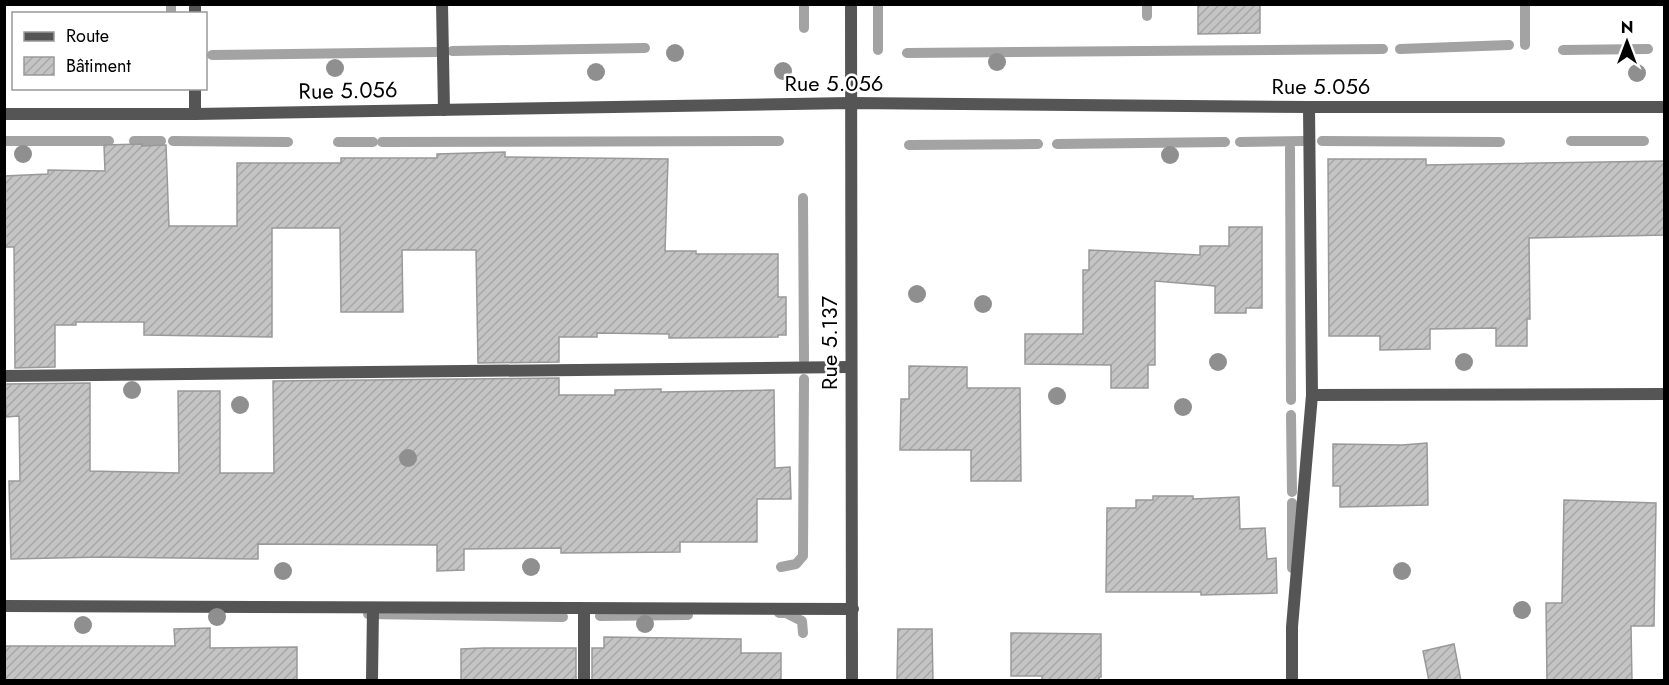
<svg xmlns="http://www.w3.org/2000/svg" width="1669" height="685" font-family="Jost,sans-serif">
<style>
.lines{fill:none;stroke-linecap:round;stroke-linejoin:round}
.stream{stroke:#a3a3a3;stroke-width:10}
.building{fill:url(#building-hatch);stroke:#999;stroke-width:1.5}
.minor{stroke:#555;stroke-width:12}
.tree{fill:#8f8f8f}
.labels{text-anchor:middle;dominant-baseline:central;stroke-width:5;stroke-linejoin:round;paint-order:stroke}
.street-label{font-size:22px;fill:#000;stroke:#fff}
</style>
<defs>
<pattern id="building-hatch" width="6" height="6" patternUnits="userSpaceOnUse" patternTransform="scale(1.5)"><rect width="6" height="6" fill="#c4c4c4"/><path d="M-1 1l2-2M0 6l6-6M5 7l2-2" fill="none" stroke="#a7a7a7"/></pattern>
</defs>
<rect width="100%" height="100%" fill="#fff"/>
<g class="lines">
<g class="stream">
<path d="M171 4V14"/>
<path d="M804 4V28"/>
<path d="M878 4V50"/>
<path d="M1147 4V16"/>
<path d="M1525 45V4"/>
<path d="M1400 49 1509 45"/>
<path d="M1563 50 1648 49"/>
<path d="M452 51 645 48"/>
<path d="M907 53 1383 49"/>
<path d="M212 55 436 52"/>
<path d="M4 141H109"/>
<path d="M134 141H161"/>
<path d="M173 141 288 142"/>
<path d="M1322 141 1500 142"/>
<path d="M1571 141H1644"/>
<path d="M338 142H373"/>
<path d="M382 142 779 141"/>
<path d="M1240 142 1304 141"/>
<path d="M1057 144 1225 142"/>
<path d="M909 145 1038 144"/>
<path d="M1290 148 1291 400"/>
<path d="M803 198 804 360"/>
<path d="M1291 415 1292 492"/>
<path d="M1292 503V568"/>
<path d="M781 567 796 564 803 556 804 379"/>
<path d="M779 613H786L802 621 803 633"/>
<path d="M368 614 563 617"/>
<path d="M600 616 688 615"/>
</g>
</g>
<g class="building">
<path d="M1198 4H1260V33L1198 34Z"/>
<path d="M142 144V146L166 145 169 226H237V163H341V158H437V154L505 152V157L668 159 665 251H696V254H778V297H786V335H778V337L669 338V334L597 333V337H559V362L478 363 476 250H402L403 312H341L340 228H272V337L144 335V322H76V325H55V367L15 368 14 247H4V176L48 174V170L105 171 104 145Z"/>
<path d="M1328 159H1426V165L1665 161V235L1529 238 1530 319H1527V346H1496V328L1430 329V349L1380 350V336H1329Z"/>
<path d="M1229 227H1262V308H1246V313H1215V286L1155 281V365H1148V388H1111V365L1025 364V334H1083V270H1089V250L1200 255V246H1229Z"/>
<path d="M909 366 967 367V388H1020L1021 481H971V450H900L901 399H909Z"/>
<path d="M559 378V395H615V390L661 389V392L774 390 775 468 790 467 791 499H757V542H680V552L561 553V548L464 549V570L437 571V545L258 544V559L102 557 11 559 9 481H20L19 416 6 417 5 384 90 383V471L179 473 178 391H220V473H274L273 381Z"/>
<path d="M1427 443 1428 505 1340 507V486H1333V444L1402 445Z"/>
<path d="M1153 496H1193V499L1239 497 1240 529 1265 528 1267 559 1276 558 1277 593 1201 595V592H1106L1107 508H1136V500H1153Z"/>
<path d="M1564 500 1656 503 1654 626H1631L1632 681H1547L1546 603H1562Z"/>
<path d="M210 628V648L297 647V681H4V646H175L174 629Z"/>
<path d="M898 629H932L933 681H897Z"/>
<path d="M1011 633 1101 634V677H1099V681H1042V676H1011Z"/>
<path d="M604 637 741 639V653H781V681H592V648H604Z"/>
<path d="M1454 644 1461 681H1429L1423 651Z"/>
<path d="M484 648H576V681H461V649Z"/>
</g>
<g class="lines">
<g class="minor">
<path d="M195 4V14"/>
<path d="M442 4 444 110"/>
<path d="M851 4 852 680"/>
<path d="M195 88V114"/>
<path d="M4 114H195L850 103 1309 107H1664"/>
<path d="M4 376 850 367"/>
<path d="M1312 395 1664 394"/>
<path d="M4 606 853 609"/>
<path d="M584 609V680"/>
<path d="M372 680 373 608"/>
<path d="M1292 680V627L1312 395 1309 107"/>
</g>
</g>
<g class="tree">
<circle cx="675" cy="53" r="9"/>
<circle cx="997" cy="62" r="9"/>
<circle cx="335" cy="68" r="9"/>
<circle cx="783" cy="71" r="9"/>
<circle cx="596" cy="72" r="9"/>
<circle cx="1637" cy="73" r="9"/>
<circle cx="23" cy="154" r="9"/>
<circle cx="1170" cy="155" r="9"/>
<circle cx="917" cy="294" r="9"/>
<circle cx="983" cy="304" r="9"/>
<circle cx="1218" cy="362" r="9"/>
<circle cx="1464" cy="362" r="9"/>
<circle cx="132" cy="390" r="9"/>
<circle cx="1057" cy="396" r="9"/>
<circle cx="240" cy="405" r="9"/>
<circle cx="1183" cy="407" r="9"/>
<circle cx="408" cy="458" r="9"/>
<circle cx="531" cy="567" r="9"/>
<circle cx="283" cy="571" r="9"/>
<circle cx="1402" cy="571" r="9"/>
<circle cx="1522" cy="610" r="9"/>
<circle cx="217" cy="617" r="9"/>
<circle cx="645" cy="624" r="9"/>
<circle cx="83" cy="625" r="9"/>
</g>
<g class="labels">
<g class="street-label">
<text x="834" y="83">Rue 5.056</text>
<text x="1321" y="86">Rue 5.056</text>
<text transform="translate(348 90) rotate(-1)">Rue 5.056</text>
<text transform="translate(829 343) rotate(-90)">Rue 5.137</text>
</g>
</g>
<rect width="1669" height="685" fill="none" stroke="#000000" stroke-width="12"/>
<rect x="12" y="12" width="195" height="78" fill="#ffffff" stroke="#999999" stroke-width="1.5"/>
<rect x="24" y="32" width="30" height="9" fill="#555555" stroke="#999999" stroke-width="1.5"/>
<text x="66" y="42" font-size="18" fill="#000000">Route</text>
<rect x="24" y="57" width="30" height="18" fill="url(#building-hatch)" stroke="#999999" stroke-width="1.5"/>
<text x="66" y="72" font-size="18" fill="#000000">Bâtiment</text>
<g transform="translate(1627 42)" stroke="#ffffff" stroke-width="4.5" paint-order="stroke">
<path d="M0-4.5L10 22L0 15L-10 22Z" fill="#000000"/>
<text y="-9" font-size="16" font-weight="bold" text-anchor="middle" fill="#000000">N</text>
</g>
</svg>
